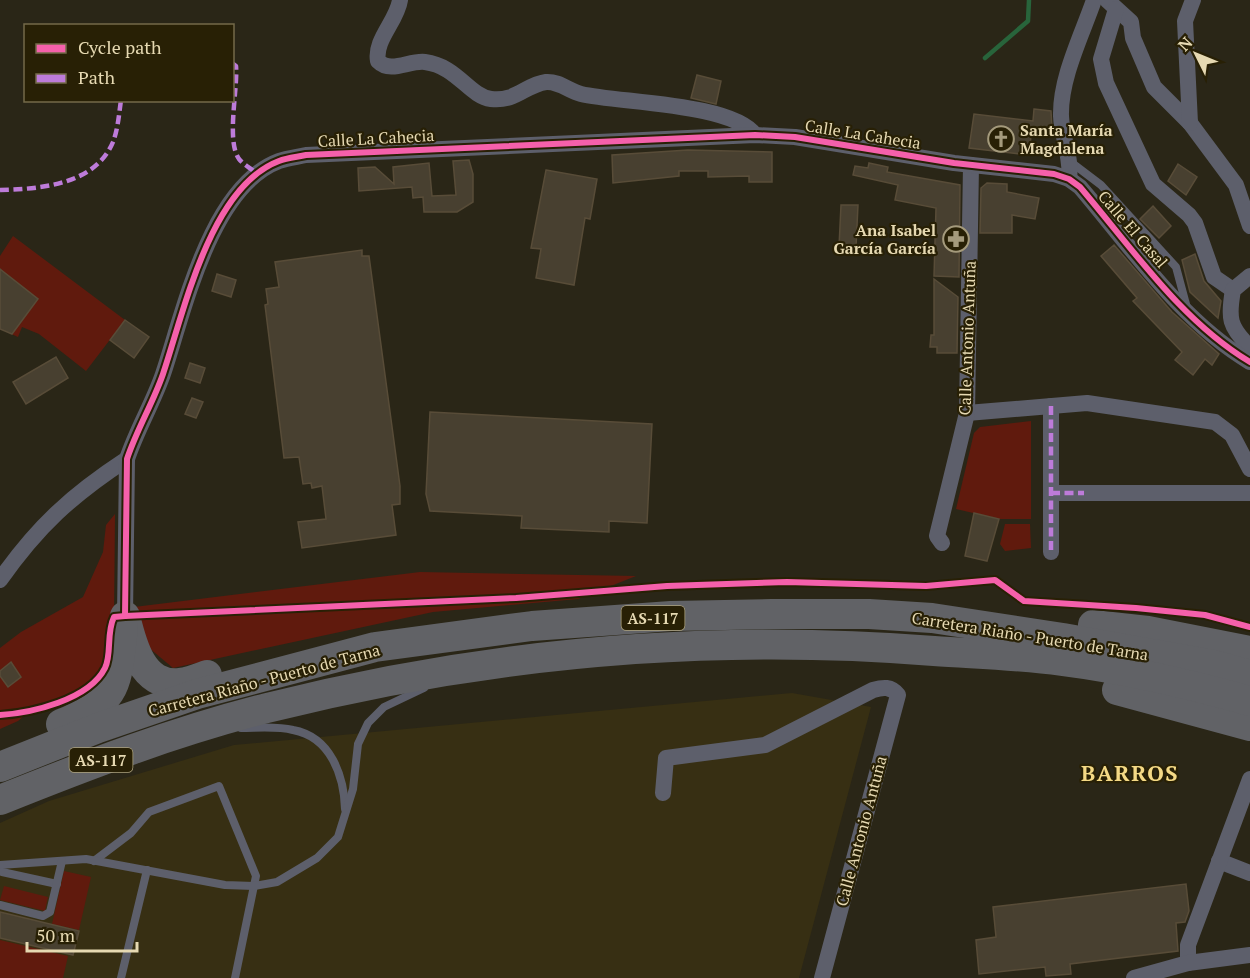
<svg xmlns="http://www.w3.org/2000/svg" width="1250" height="978" font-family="'PT Serif',serif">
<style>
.built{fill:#372f13}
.green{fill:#601a0d}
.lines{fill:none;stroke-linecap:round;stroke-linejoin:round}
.stream{stroke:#28643b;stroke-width:4.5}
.building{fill:#484030;stroke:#584c38;stroke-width:1.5}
.lane{stroke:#5d5f6b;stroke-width:8}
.street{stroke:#5d5f6b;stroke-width:16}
.highway{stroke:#616266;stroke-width:30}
.quiet{stroke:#bd7bd9;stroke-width:4.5;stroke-dasharray:9 4.5;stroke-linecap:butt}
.cycleway-casing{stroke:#282005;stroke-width:10}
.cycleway{stroke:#f560ab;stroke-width:6}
.labels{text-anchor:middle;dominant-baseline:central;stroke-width:4.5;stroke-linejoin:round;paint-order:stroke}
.shield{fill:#282005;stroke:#ada27e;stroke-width:1.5}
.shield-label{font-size:15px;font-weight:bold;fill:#e6d9b2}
.poi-label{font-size:16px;font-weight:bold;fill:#e6d9b2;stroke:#282005;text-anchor:start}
.street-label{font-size:16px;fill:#e6d9b2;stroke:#282005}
.district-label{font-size:22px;font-weight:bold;letter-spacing:1.5px;fill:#f4d985;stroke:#282005}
</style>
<rect width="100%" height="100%" fill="#2a2617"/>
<path class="built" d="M792 693 871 707 799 978H0V823L49 801 234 745Z"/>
<g class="green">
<path d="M13 236 125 320 86 371 39 334 22 327 18 337 0 329V256Z"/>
<path d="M1031 421V519H999L956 509 974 433 980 427Z"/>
<path d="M115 514 114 617 106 668 84 689 62 701 26 714 18 721 0 729V648L21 632 83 597 103 552 106 525Z"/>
<path d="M1005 524H1030L1031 548 1005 551 1000 544Z"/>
<path d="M420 572 636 576 578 599 433 612 173 668 136 637 134 607Z"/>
<path d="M64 871 91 877 79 930 52 924Z"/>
<path d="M4 886 48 897 45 911 0 900Z"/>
<path d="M0 940 68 956 63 978H0Z"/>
</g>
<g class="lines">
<path class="stream" d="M985 58 1028 21 1029 0"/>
</g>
<g class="building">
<path d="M697 75 721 81 716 104 691 98Z"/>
<path d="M1034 109 1051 111 1052 129 1032 127 1029 155 969 148 974 114 1033 121Z"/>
<path d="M688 150 772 152V182H749V176L708 177V171H679V176L613 183 612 155Z"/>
<path d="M469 160 473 174V202L457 212H424L423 197 413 198 412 187 359 191 358 168 375 167 394 184 393 167 429 163 432 196 456 195 453 161Z"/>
<path d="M869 163 888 167 887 172 960 185 959 277 934 276 936 208 895 200 898 185 853 175 855 166 868 168Z"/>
<path d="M1178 164 1197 177 1186 195 1168 181Z"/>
<path d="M546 170 597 179 590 219 585 218 574 285 536 278 541 249 531 248Z"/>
<path d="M987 183 1007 184V192L1039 198 1035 219 1012 215V233H980L981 188Z"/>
<path d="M841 205H858L856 247H839Z"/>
<path d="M1153 206 1171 226 1159 238 1140 219Z"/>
<path d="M1114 245 1172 312 1219 354 1212 365 1205 359 1193 375 1175 360 1182 352 1133 301 1137 298 1101 256Z"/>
<path d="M362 250V256H369L400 486V504L392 505 396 535 302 548 298 522 326 519 322 486 312 488 311 483 303 484 299 457 284 458 265 305 268 304 266 289 279 287 275 262Z"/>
<path d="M1195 254 1204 281 1221 301 1218 318 1190 292 1182 260Z"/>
<path d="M0 269 38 299 12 334 0 329Z"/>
<path d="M217 274 236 280 231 297 212 291Z"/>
<path d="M934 279 958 297 957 353H937V347H930L931 335H934Z"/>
<path d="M125 320 149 337 134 358 110 340Z"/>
<path d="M56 357 68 378 26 404 13 382Z"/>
<path d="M190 363 205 368 200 383 185 378Z"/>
<path d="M192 398 203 402 196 418 185 414Z"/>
<path d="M430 412 652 424 647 523 609 521V532L521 528 522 516 430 511 426 494Z"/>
<path d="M974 513 999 519 987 561 965 556Z"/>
<path d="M11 662 21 677 8 687 0 676V671Z"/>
<path d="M1186 884 1189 911 1185 922 1176 923 1178 951 1070 964 1071 974 1046 976 1045 967 979 974 976 940 996 937 993 907Z"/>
<path d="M0 912 79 931 73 955 0 938Z"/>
</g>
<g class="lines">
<g class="lane">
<path d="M1072 163 1101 185 1176 267 1187 308"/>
<path d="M241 728C258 728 277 726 293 730 331 737 344 776 345 809"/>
<path d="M94 861 131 833 149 812 219 786 256 876 235 978"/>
<path d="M0 865 86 859 225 885 254 886 277 882 317 858 338 837 353 789 358 744 368 723 384 707 424 688"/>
<path d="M2 872 57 884"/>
<path d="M0 905 43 916 50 912 62 861"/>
<path d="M121 978 147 870"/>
</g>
<g class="street">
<path d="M400 0C397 21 374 40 378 61 391 74 409 60 425 62 457 66 469 96 491 99 516 102 525 85 546 82 559 81 569 91 581 94 619 103 732 103 755 135"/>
<path d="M1107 0 1131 22 1133 38 1154 87 1190 123 1236 185 1250 226"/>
<path d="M1116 9 1101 59 1106 83 1153 184 1189 215 1195 223 1214 277 1233 290"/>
<path d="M1190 123 1185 21 1193 0"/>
<path d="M1069 179C1072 158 1062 139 1061 116 1060 78 1082 35 1094 0"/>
<path d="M1250 276 1233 290C1228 318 1229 327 1250 347"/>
<path d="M1051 406V552"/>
<path d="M967 413 1087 403 1215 422 1232 435 1250 469"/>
<path d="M1051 493H1250"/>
<path d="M942 543 937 536 967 413 971 165"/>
<path d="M0 580C38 526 72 495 127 459"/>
<path d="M125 616 127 459C137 429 153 403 163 374 184 312 210 187 279 161 287 158 297 157 306 155L755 135 795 137 954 163 1054 174 1069 179 1080 187C1132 248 1181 321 1250 362"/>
<path d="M663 793 666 758 765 745 873 690C883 687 891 686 898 695L822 978"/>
<path d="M1219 861 1250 873"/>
<path d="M1188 963V945L1250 779"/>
<path d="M1134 978 1188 963 1250 955"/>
</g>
<g class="highway">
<path d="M125 616C132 645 142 687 180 683 189 682 199 678 207 675"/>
<path d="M1093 625 1148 631 1250 651"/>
<path d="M1117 690 1250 726"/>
<path d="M61 724C120 700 116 686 123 628"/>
<path d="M0 767 98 728 197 694 375 647 532 626 671 616 772 614H869L932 618 1063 638 1214 665 1250 675"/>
<path d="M0 800C87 765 176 731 267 708 485 653 710 633 934 651 977 654 1020 655 1062 661 1125 669 1189 684 1250 701"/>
</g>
<g class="quiet">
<path d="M232 63 236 66C238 89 226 141 239 159 244 165 252 169 257 174"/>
<path d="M0 190C40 189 95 185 113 142 118 129 119 114 121 100"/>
<path d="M1051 406V552"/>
<path d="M1051 493H1084"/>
</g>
<g class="cycleway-casing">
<g id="cycleway">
<path d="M125 616 127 459C137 429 153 403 163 374 184 312 210 187 279 161 287 158 297 157 306 155L755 135 795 137 954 163 1054 174 1069 179 1080 187C1132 248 1181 321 1250 362"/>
<path d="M0 715C31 713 89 700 105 668 112 654 106 633 114 617L125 616 516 598 667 586 787 582 926 586 995 580 1024 601 1136 608 1205 615 1250 627"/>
</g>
</g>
<use href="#cycleway" class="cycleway"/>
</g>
<defs>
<g id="church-ring" transform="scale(1.35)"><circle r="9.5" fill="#282005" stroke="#a49a7c" stroke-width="1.5"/><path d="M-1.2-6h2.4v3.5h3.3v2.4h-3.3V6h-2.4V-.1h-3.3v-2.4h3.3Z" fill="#a49a7c"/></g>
<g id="pharmacy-ring" transform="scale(1.35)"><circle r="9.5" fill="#282005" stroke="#a49a7c" stroke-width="1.5"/><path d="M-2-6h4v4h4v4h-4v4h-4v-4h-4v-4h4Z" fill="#a49a7c"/></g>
</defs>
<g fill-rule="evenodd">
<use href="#church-ring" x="1001" y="139"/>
<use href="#pharmacy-ring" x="956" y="239"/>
</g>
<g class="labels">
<g class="shield">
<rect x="621.5" y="606" width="63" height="24" rx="4.5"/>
<rect x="69.5" y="748" width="63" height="24" rx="4.5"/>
</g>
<g class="shield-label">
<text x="653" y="618">AS-117</text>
<text x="101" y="760">AS-117</text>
</g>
<g class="poi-label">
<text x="1020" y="130">Santa María<tspan x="1020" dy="18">Magdalena</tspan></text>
<text x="936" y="230" text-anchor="end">Ana Isabel<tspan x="936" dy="18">García García</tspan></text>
</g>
<g class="street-label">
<text transform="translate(863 134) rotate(9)">Calle La Cahecia</text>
<text transform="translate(376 138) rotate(-3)">Calle La Cahecia</text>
<text transform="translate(1133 229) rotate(49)">Calle El Casal</text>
<text transform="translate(967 338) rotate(-88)">Calle Antonio Antuña</text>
<text transform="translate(1030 636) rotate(9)">Carretera Riaño - Puerto de Tarna</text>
<text transform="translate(264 680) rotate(-15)">Carretera Riaño - Puerto de Tarna</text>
<text transform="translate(861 831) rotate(-75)">Calle Antonio Antuña</text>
</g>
<g class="district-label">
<text x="1130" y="772">BARROS</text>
</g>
</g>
<rect x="24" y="24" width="210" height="78" fill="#282005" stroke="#746a4a" stroke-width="1.5"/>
<rect x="36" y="44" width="30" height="9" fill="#f560ab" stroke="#746a4a" stroke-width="1.5"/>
<text x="78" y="54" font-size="18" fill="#e6d9b2">Cycle path</text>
<rect x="36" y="74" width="30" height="9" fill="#bd7bd9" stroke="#746a4a" stroke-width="1.5"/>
<text x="78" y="84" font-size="18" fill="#e6d9b2">Path</text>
<g transform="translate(1196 54) rotate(313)" stroke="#282005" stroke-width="4.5" paint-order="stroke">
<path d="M0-4.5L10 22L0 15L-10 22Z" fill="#e6d9b2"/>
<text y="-9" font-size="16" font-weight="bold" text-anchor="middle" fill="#e6d9b2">N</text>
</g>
<path d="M27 942v9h110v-9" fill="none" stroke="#e6d9b2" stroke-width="3"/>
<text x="36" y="942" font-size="18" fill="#e6d9b2" stroke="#282005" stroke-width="4.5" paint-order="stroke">50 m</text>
</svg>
